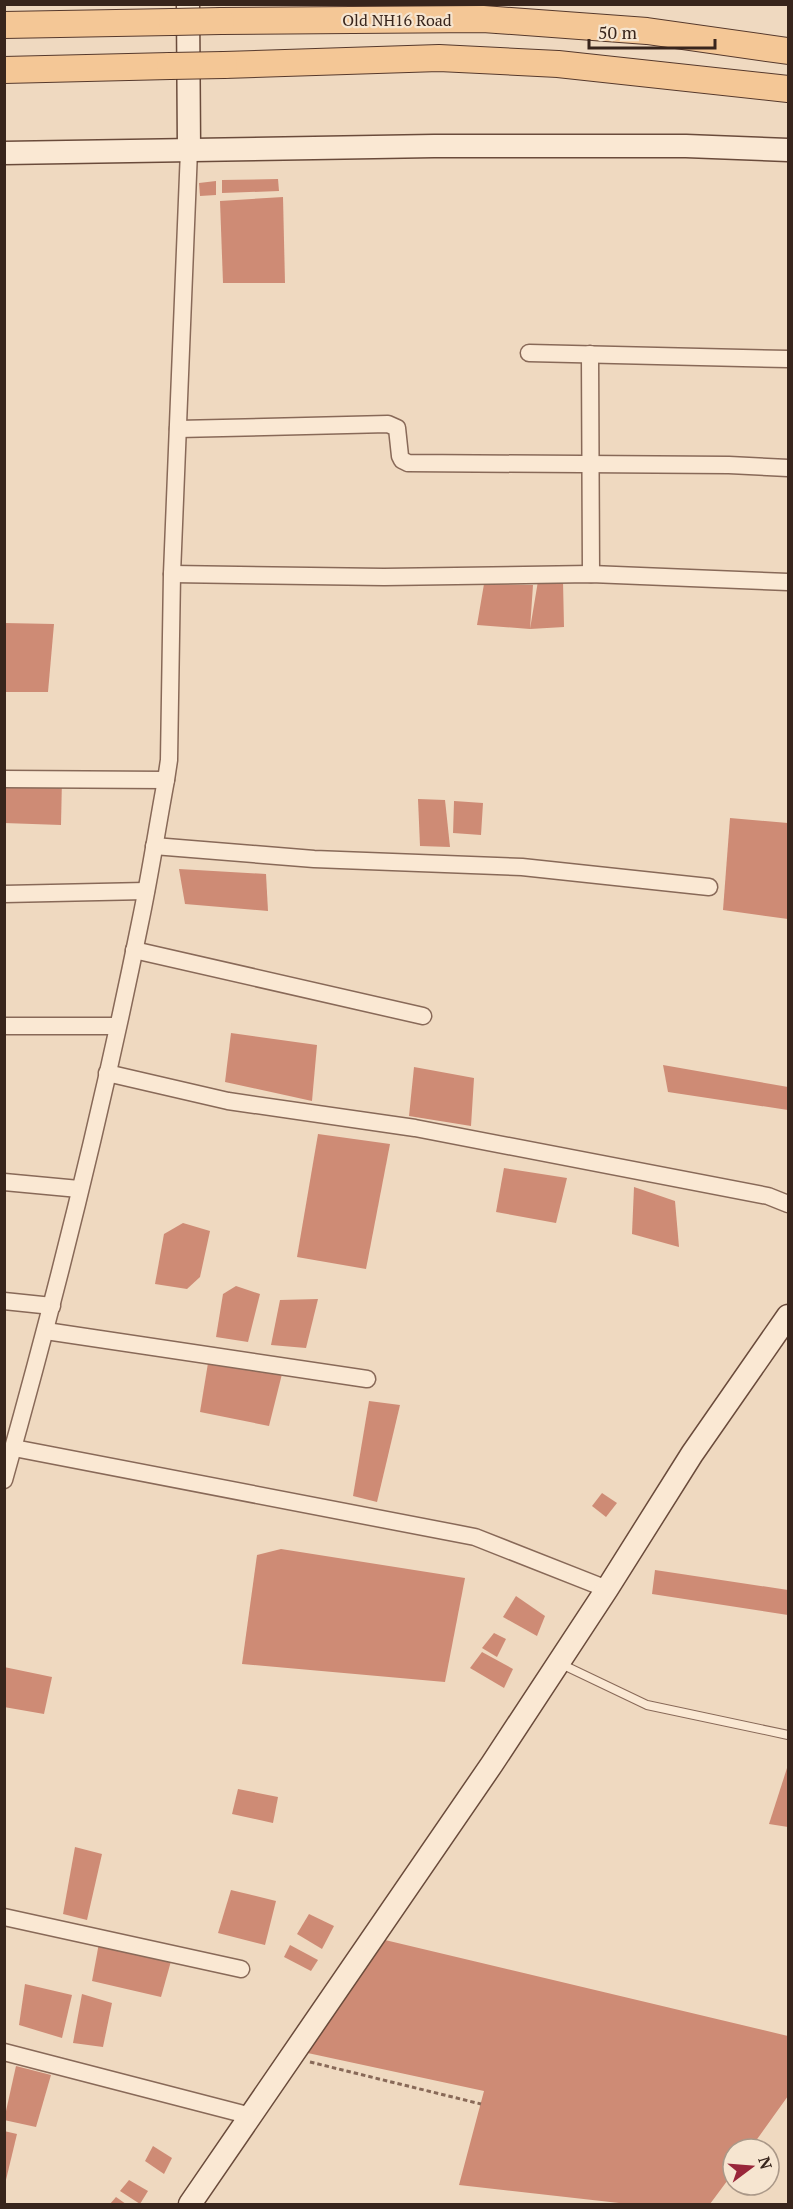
<svg xmlns="http://www.w3.org/2000/svg" width="793" height="2209" font-family="'PT Serif',serif">
<style>
.building{fill:#ce8b75}
.lines{fill:none;stroke-linecap:round;stroke-linejoin:round}
.lane-casing{stroke:#886958;stroke-width:10}
.street-casing{stroke:#886958;stroke-width:19}
.secondary-casing{stroke:#6a4b3b;stroke-width:25}
.primary-casing{stroke:#56392c;stroke-width:28}
.path{stroke:#886958;stroke-width:3;stroke-dasharray:4.5 3;stroke-linecap:butt}
.lane{stroke:#fae8d3;stroke-width:8}
.street{stroke:#fae8d3;stroke-width:16}
.secondary{stroke:#fae8d3;stroke-width:22}
.primary{stroke:#f4c796;stroke-width:26}
.primary-bridge-casing{stroke:#56392c;stroke-width:28;stroke-linecap:butt}
.primary-bridge{stroke:#f4c796;stroke-width:26}
.labels{text-anchor:middle;dominant-baseline:central;stroke-width:4.5;stroke-linejoin:round;paint-order:stroke}
.street-label{font-size:16px;fill:#38251c;stroke:#f6e5d0}
</style>
<rect width="100%" height="100%" fill="#efd9c0"/>
<g class="building">
<path d="M278 179 279 191 222 193V180Z"/>
<path d="M216 181V195L200 196 199 183Z"/>
<path d="M283 197 285 283H223L220 201Z"/>
<path d="M538 581H563L564 627 530 629 477 625 484 584 533 585 530 629Z"/>
<path d="M4 623 54 624 48 692H4Z"/>
<path d="M4 779H62L61 825 4 823Z"/>
<path d="M418 799 445 800 450 847 420 846Z"/>
<path d="M454 801 483 803 481 835 453 833Z"/>
<path d="M730 818 788 823V919L723 910Z"/>
<path d="M179 869 266 874 268 911 185 904Z"/>
<path d="M231 1033 317 1045 312 1101 225 1082Z"/>
<path d="M663 1065 788 1087V1110L668 1092Z"/>
<path d="M414 1067 474 1078 471 1126 409 1116Z"/>
<path d="M318 1134 390 1144 366 1269 297 1257Z"/>
<path d="M504 1168 567 1178 556 1223 496 1212Z"/>
<path d="M634 1187 675 1201 679 1247 632 1234Z"/>
<path d="M183 1223 210 1231 200 1277 187 1289 155 1284 164 1234Z"/>
<path d="M236 1286 260 1294 248 1342 216 1337 223 1294Z"/>
<path d="M318 1299 306 1348 271 1345 280 1300Z"/>
<path d="M208 1363 284 1366 269 1426 200 1412Z"/>
<path d="M369 1401 400 1405 377 1502 353 1496Z"/>
<path d="M602 1493 617 1503 606 1517 592 1506Z"/>
<path d="M281 1549 465 1578 445 1682 242 1664 257 1555Z"/>
<path d="M655 1570 788 1590V1615L652 1594Z"/>
<path d="M516 1596 545 1616 537 1636 503 1617Z"/>
<path d="M494 1633 506 1639 497 1657 482 1648Z"/>
<path d="M482 1652 513 1669 504 1688 470 1668Z"/>
<path d="M4 1667 52 1677 44 1714 4 1707Z"/>
<path d="M788 1765V1827L769 1824Z"/>
<path d="M238 1789 278 1797 273 1823 232 1814Z"/>
<path d="M75 1847 102 1854 87 1920 63 1914Z"/>
<path d="M231 1890 276 1901 265 1945 218 1933Z"/>
<path d="M309 1914 334 1926 322 1949 297 1934Z"/>
<path d="M385 1940 788 2036V2096L750 2149H733V2173L710 2204H628L459 2185 484 2091 303 2052Z"/>
<path d="M99 1943 173 1954 161 1997 92 1981Z"/>
<path d="M290 1945 318 1960 311 1971 284 1957Z"/>
<path d="M25 1984 72 1995 62 2038 19 2025Z"/>
<path d="M82 1994 112 2003 103 2047 73 2043Z"/>
<path d="M16 2066 51 2075 36 2127 4 2120Z"/>
<path d="M4 2131 17 2134 5 2184H4Z"/>
<path d="M153 2146 172 2158 164 2174 145 2161Z"/>
<path d="M129 2180 148 2191 140 2204 120 2191Z"/>
<path d="M116 2197 126 2204H110Z"/>
</g>
<g class="lines">
<g class="lane-casing">
<path id="lane" d="M559 1663 647 1705 788 1735"/>
</g>
<g class="street-casing">
<g id="street">
<path d="M529 353 788 359"/>
<path d="M590 354 591 574"/>
<path d="M178 429 388 424 397 428 400 456 402 460 408 463 729 465 788 468"/>
<path d="M172 574 384 577 591 574 788 582"/>
<path d="M4 779 166 780"/>
<path d="M154 846 314 859 522 867 709 887"/>
<path d="M4 894 146 891"/>
<path d="M134 950 423 1016"/>
<path d="M4 1026H117"/>
<path d="M107 1073 228 1101 415 1128 768 1196 788 1204"/>
<path d="M4 1182 79 1189"/>
<path d="M4 1301 52 1306"/>
<path d="M46 1331 367 1379"/>
<path d="M14 1448 475 1537 607 1589"/>
<path d="M4 1480C56 1296 102 1111 140 923 150 876 157 828 166 780L169 760 172 574 189 150"/>
<path d="M4 1917 241 1969"/>
<path d="M4 2052 251 2116"/>
</g>
</g>
<g class="secondary-casing">
<g id="secondary">
<path d="M188 4 189 150"/>
<path d="M4 153 434 146H686L788 150"/>
<path d="M190 2204 492 1764 607 1589 692 1454 788 1316"/>
</g>
</g>
<g class="primary-casing">
<g id="primary">
<path d="M221 21 483 19 647 31 788 51"/>
<path d="M4 25 172 22"/>
<path d="M224 65 439 58 558 64 788 89"/>
<path d="M4 70 170 66"/>
</g>
</g>
<path class="path" d="M310 2062 481 2104"/>
<use href="#lane" class="lane"/>
<use href="#street" class="street"/>
<use href="#secondary" class="secondary"/>
<use href="#primary" class="primary"/>
<g class="primary-bridge-casing">
<g id="primary-bridge">
<path d="M172 22 221 21"/>
<path d="M170 66 224 65"/>
</g>
</g>
<use href="#primary-bridge" class="primary-bridge"/>
</g>
<g class="labels">
<g class="street-label">
<text x="397" y="20">Old NH16 Road</text>
</g>
</g>
<rect width="793" height="2209" fill="none" stroke="#38251c" stroke-width="12"/>
<g transform="translate(751 2167) rotate(74)"><circle r="28" fill="#f6e5d0" stroke="#aa9888" stroke-width="1.5"/>
<path d="M0-4.5L10 22L0 15L-10 22Z" fill="#99263a"/>
<text y="-9" font-size="16" font-weight="bold" text-anchor="middle" fill="#38251c">N</text>
</g>
<path d="M589 39v9h126v-9" fill="none" stroke="#38251c" stroke-width="3"/>
<text x="598" y="39" font-size="18" fill="#38251c" stroke="#f6e5d0" stroke-width="4.5" paint-order="stroke">50 m</text>
</svg>
